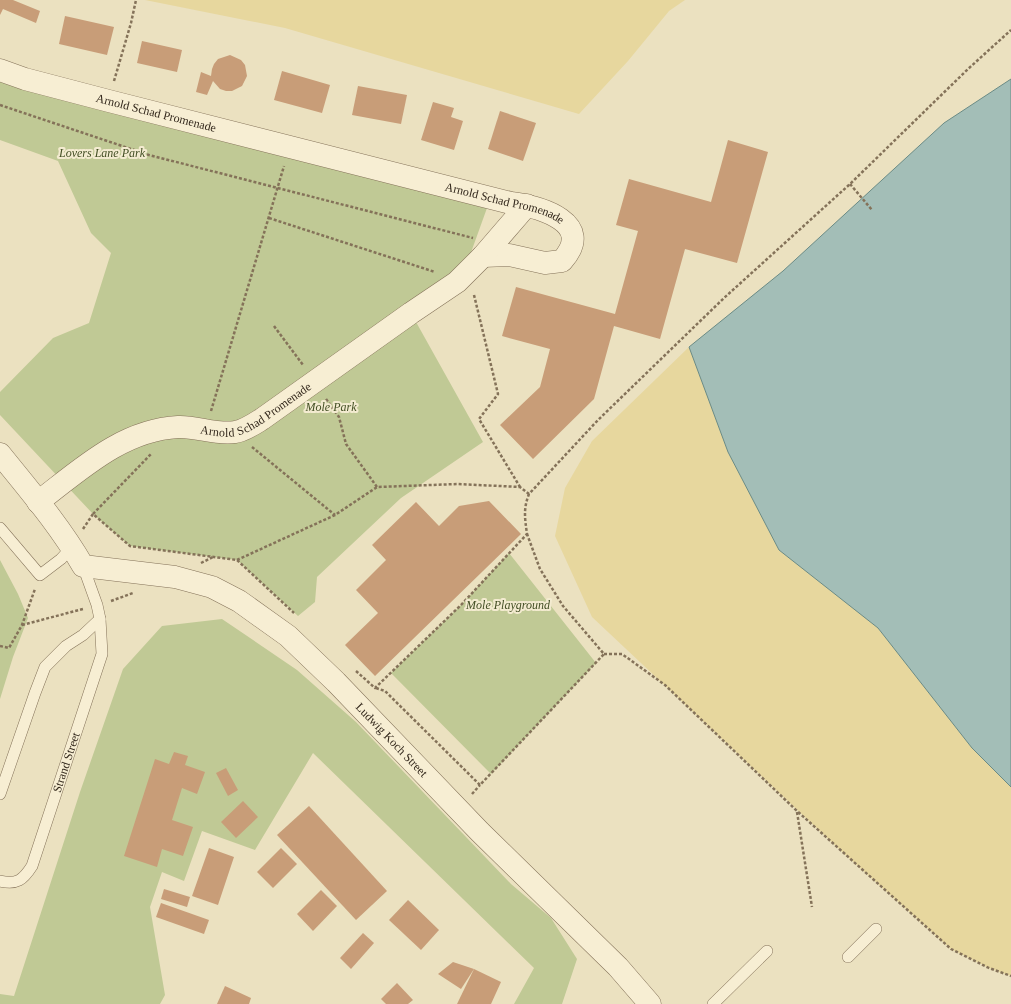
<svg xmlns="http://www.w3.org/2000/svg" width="1011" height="1004" font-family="Georgia,serif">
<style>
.green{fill:#c0c995}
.sand{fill:#e7d79e}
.water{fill:#a3beb7;stroke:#6b8b85}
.building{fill:#c89d78}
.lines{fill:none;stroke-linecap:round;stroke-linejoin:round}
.service-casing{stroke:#847259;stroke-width:12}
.minor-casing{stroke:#847259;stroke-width:23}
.path{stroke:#847259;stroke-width:2.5;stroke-dasharray:3 2;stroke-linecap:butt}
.service{stroke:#f7eed3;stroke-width:11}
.minor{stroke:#f7eed3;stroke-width:22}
.labels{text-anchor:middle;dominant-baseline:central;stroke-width:4;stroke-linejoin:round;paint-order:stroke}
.street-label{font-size:12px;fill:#34291d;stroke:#f3ebd0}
.park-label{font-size:12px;font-style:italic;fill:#434f24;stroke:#f3ebd0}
</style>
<rect width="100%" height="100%" fill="#ebe1c0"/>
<g class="green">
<path d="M0 80 19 87 487 208 469 258 411 313 483 442 401 498 317 577 315 602 298 616 237 560 130 546 93 514 0 415V392L53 338 89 323 111 253 91 233 58 161 0 140Z"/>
<path d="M509 553 596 663 491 774 391 673 461 605Z"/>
<path d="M0 560 18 594 28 618 13 657 0 699Z"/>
<path d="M222 619 297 670 356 722 511 884 551 918 577 959 562 1004H514L534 968 313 753 255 850 202 831 184 881 162 872 150 907 165 995 160 1004H0V994L14 996 80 792 123 669 162 626Z"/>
</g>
<g class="sand">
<path d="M145 0H685L669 11 628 61 579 114 285 28Z"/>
<path d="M689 347 728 452 779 550 878 628 972 748 1011 787V976L989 968 951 949 840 850 592 617 555 536 565 488 592 441Z"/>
</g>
<path class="water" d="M1011 79V787L972 748 878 628 779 550 728 452 689 347 783 271 944 123Z"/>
<g class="building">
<path d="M0 0H13L40 11 36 23 3 9 0 15Z"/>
<path d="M65 16 114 27 107 55 59 44Z"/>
<path d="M142 41 182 50 177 72 137 63Z"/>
<path d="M230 55 241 60 245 65 247 76 242 86 232 91H226L220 89 213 81 207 95 196 92 201 72 211 76 212 69 214 64 218 59Z"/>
<path d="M282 71 330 85 322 113 274 100Z"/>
<path d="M358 86 407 95 401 124 352 115Z"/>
<path d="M433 102 454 108 451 117 463 121 454 150 421 140Z"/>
<path d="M500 111 536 123 523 161 488 149Z"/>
<path d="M728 140 768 152 737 263 685 249 660 339 614 326 594 399 533 459 500 425 540 387 550 349 502 336 516 287 615 314 638 231 616 225 629 179 711 202Z"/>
<path d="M489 501 521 534 375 676 345 645 378 613 356 590 386 560 372 545 416 502 439 526 459 506Z"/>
<path d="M174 752 188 756 185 765 205 772 197 794 182 788 172 820 193 827 183 856 162 849 157 867 124 856 155 759 169 764Z"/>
<path d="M226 768 238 790 228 796 216 773Z"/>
<path d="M243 801 258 817 236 838 221 822Z"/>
<path d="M309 806 387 891 356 920 277 835Z"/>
<path d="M209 848 234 857 218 905 192 896Z"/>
<path d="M281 848 297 864 273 888 257 872Z"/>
<path d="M164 889 190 897 187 907 161 899Z"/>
<path d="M321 890 337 906 313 931 297 914Z"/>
<path d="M408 900 439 930 421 950 389 920Z"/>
<path d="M161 903 209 920 204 934 156 917Z"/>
<path d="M363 933 374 943 351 969 340 958Z"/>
<path d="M453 962 474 969 461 989 438 974Z"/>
<path d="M474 969 501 982 491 1004H457Z"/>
<path d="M397 983 413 1000 408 1004H386L381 999Z"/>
<path d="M225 986 251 998 249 1004H217Z"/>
</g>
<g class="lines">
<g class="service-casing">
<g id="service">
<path d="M0 528 40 575 61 559 72 547"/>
<path d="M0 794 35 693 45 667 66 646 83 635 100 619"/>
<path id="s1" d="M0 881C17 885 23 880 32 866L102 654 100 619 97 605 83 566"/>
<path d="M848 957 876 929"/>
<path d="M713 1004 767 951"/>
</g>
</g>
<g class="minor-casing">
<g id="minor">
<path id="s2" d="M0 70 25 79 109 101 511 203C541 207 596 223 562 261L545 263 509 255 483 256"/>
<path id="s3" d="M0 454C29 490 60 526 83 566L175 577 212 587 239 601 288 636 336 682 480 832 618 967 650 1004"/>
<path id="s4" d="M38 502C80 470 122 430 178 427 196 426 216 435 235 432 244 431 254 424 262 419L411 313 457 282 483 256 527 205"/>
</g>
</g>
<g class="path">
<path d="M114 81 131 23 136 0"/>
<path d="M0 105 149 155 473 238"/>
<path d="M850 184 872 210"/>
<path d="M269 218 435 272"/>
<path d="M474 295 498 394 479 419 520 487"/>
<path d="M274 326 303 365"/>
<path d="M326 399 339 417 346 444 377 487"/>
<path d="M211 411 284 166"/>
<path d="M252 447 335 515"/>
<path d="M93 514 151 454"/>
<path d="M83 529 93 514 130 546 237 560 294 613"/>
<path d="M237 560 335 515 377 487 458 484 520 487 529 494"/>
<path d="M201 563 213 557"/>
<path d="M111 601 133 593"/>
<path d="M22 625 83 609"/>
<path d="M0 646 9 648 22 625 35 589"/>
<path d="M604 654H622L665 685 797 811 951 949 989 968 1011 976"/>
<path d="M356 671 375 688 461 605 527 534C525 519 523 509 529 494L598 420 724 298 850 184 968 69 1011 30"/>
<path d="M376 688 385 691 480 785 604 654 563 606 540 569 527 534"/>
<path d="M472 794 480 785"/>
<path d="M797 812 812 907"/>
</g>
<use href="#service" class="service"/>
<use href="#minor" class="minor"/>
</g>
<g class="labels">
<g class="street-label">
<text stroke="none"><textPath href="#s2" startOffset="162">Arnold Schad Promenade</textPath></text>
<text stroke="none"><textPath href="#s2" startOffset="522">Arnold Schad Promenade</textPath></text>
<text stroke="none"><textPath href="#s4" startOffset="246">Arnold Schad Promenade</textPath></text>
<text stroke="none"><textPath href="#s3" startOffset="508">Ludwig Koch Street</textPath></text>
<text stroke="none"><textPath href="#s1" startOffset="148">Strand Street</textPath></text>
</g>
<g class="park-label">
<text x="102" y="153">Lovers Lane Park</text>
<text x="331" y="407">Mole Park</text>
<text x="508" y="605">Mole Playground</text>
</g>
</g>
</svg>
